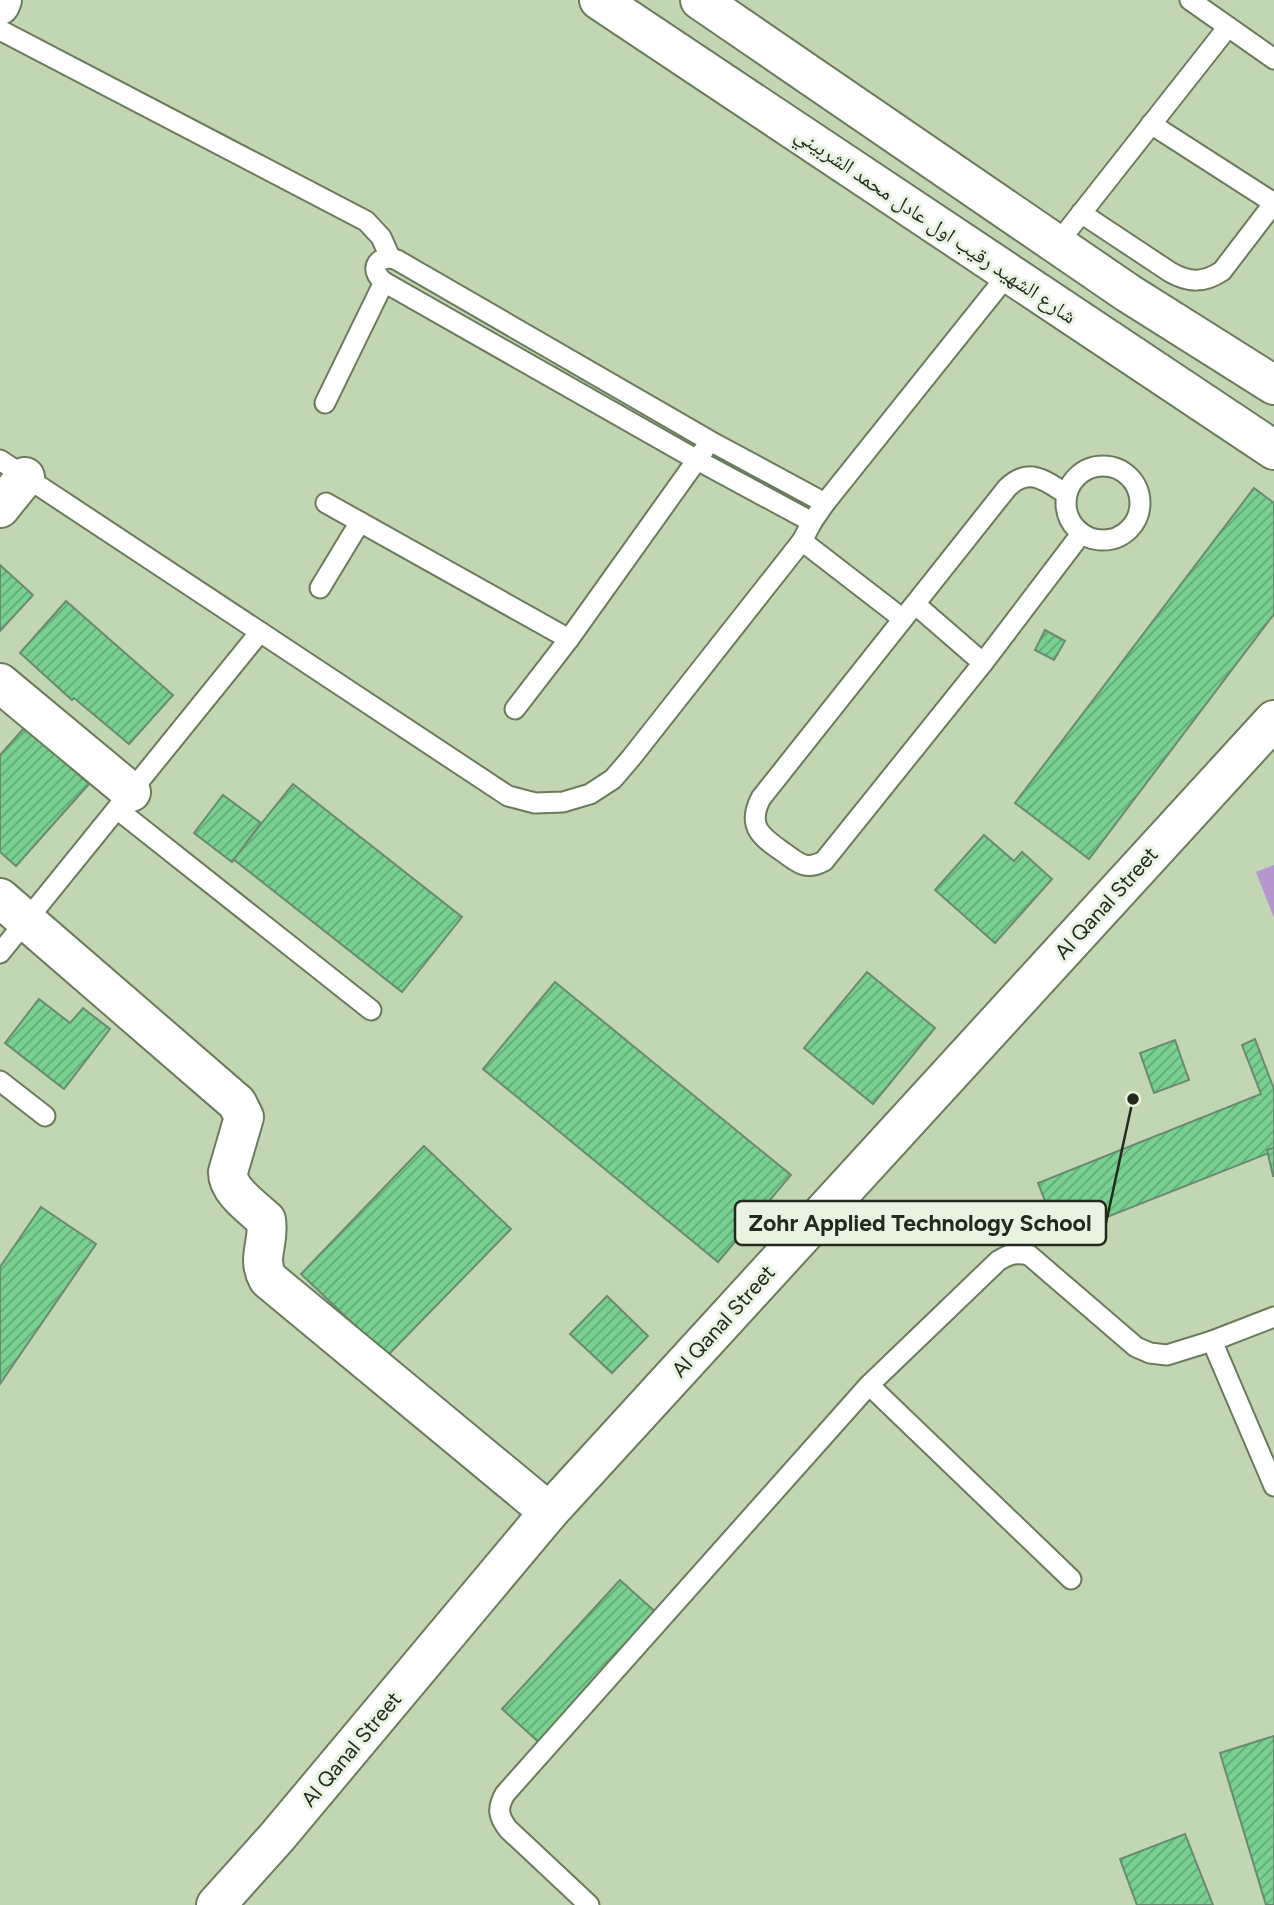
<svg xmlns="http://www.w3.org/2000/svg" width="1274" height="1905" font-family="Figtree,'Noto Naskh Arabic',sans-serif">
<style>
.green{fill:#b795cd}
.building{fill:url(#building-hatch);stroke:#6a8b72;stroke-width:2}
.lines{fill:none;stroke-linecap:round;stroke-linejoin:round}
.service-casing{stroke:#6a7c5c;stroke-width:23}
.minor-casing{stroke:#6a7c5c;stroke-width:42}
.tertiary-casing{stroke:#6a7c5c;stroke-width:42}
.primary-casing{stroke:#6a7c5c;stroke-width:42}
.service{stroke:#fff;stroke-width:19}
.minor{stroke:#fff;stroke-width:38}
.tertiary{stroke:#fff;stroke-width:38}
.primary{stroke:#fff;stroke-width:38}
.labels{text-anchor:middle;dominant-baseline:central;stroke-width:6;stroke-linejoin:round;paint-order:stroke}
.street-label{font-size:21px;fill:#232b1d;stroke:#e8f3e1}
.leader{fill:none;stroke:#232b1d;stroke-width:2.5}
.callout-dot{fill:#232b1d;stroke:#e8f3e1;stroke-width:2.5}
.callout{fill:#e8f3e1;stroke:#232b1d;stroke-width:2.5}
.callout-label{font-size:23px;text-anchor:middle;font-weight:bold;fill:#232b1d}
</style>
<defs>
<pattern id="building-hatch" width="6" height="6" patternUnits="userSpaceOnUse" patternTransform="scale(1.75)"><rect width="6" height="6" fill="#78d091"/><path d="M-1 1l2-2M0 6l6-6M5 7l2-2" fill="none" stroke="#62a976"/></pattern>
</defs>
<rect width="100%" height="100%" fill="#c2d6b3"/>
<path class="green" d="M1274 865V918L1256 872Z"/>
<g class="building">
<path d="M1254 488 1274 503V614L1089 859 1015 803Z"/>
<path d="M0 565 33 595 0 631Z"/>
<path d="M66 601 173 695 129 744 74 698 72 700 20 653Z"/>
<path d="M1045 630 1065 641 1054 660 1035 650Z"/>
<path d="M25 727 89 784 16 866 0 852V755Z"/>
<path d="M293 784 462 917 402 992 233 859Z"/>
<path d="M223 795 261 823 232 862 194 833Z"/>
<path d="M984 835 1014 861 1022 852 1052 879 995 943 935 890Z"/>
<path d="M867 972 935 1028 873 1104 804 1048Z"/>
<path d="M555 982 791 1175 718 1262 483 1069Z"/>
<path d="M39 999 70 1023 83 1008 110 1029 64 1089 5 1043Z"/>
<path d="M1255 1039 1274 1089V1151L1059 1236 1038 1183 1261 1094 1242 1045Z"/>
<path d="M1175 1040 1189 1080 1154 1093 1140 1053Z"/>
<path d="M424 1146 511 1229 387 1356 301 1274Z"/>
<path d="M1274 1148V1176H1273L1267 1150Z"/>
<path d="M41 1207 96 1244 0 1384V1267Z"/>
<path d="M607 1296 648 1336 612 1373 570 1334Z"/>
<path d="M620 1580 660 1616 542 1745 502 1709Z"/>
<path d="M1274 1736V1905H1266L1220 1753Z"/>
<path d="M1185 1834 1213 1905H1137L1120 1859Z"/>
</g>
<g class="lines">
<g class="service-casing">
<g id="service">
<path d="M1190 0 1274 59"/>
<path d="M0 30 366 221 381 237 390 257"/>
<path d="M1151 124 1274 203"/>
<path d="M1081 213 1170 272C1189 283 1204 283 1222 271L1274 203"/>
<path d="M1057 244 1228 27"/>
<path d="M325 403 384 282"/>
<path d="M0 460 508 796 535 803 563 802 590 794 613 779 631 758 802 541 812 522 825 503 1009 273"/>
<circle cx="1103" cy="503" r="37"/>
<path d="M1066 494C1046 481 1029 466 1007 488L761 798C746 827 762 837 783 852 799 863 805 871 824 861L983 663 1081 534"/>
<path d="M326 503 569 639"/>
<path d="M812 522 697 460 384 282C367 269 379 253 397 260L710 441 825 503"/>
<path d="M802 541 903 619"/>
<path d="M320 588 360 522"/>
<path d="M915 604 983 663"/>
<path d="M515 709 569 639 704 450"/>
<path d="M117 809 371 1010"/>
<path d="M0 953 260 632"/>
<path d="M0 1081 45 1116"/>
<path d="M1212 1341 1274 1486"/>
<path d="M869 1385 1071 1579"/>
<path d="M589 1905 508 1829C498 1816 497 1808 505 1794L869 1385 998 1261C1009 1254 1016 1252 1029 1255L1136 1347 1150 1353 1167 1355 1212 1341 1274 1317"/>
</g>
</g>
<g class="minor-casing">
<g id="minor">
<path d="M0 508 25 477"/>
<path d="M0 683 131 792"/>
<path d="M0 898 237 1103 244 1117 228 1172C227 1190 253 1208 266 1220 270 1243 256 1257 268 1279L549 1512"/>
<path d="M216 1905 277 1837 549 1512 1274 720"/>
</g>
</g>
<g class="tertiary-casing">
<g id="tertiary">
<path d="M599 0 1274 450"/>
<path d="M700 0 1128 293 1274 385"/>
</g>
</g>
<g class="primary-casing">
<path id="primary" d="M0 5 2 0"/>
</g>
<use href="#service" class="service"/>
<use href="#minor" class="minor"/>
<use href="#tertiary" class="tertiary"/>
<use href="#primary" class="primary"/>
</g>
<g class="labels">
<g class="street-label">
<text transform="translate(936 225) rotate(34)">شارع الشهيد رقيب اول عادل محمد الشربيني</text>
<text transform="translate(1106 903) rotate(-48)">Al Qanal Street</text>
<text transform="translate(723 1321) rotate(-48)">Al Qanal Street</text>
<text transform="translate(351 1749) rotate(-50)">Al Qanal Street</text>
</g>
</g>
<path class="leader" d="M1133 1099L1106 1223"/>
<circle class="callout-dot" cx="1133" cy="1099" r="7"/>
<rect class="callout" x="735" y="1201" width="371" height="44" rx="7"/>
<g class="callout-label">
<text x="920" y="1231">Zohr Applied Technology School</text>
</g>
</svg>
